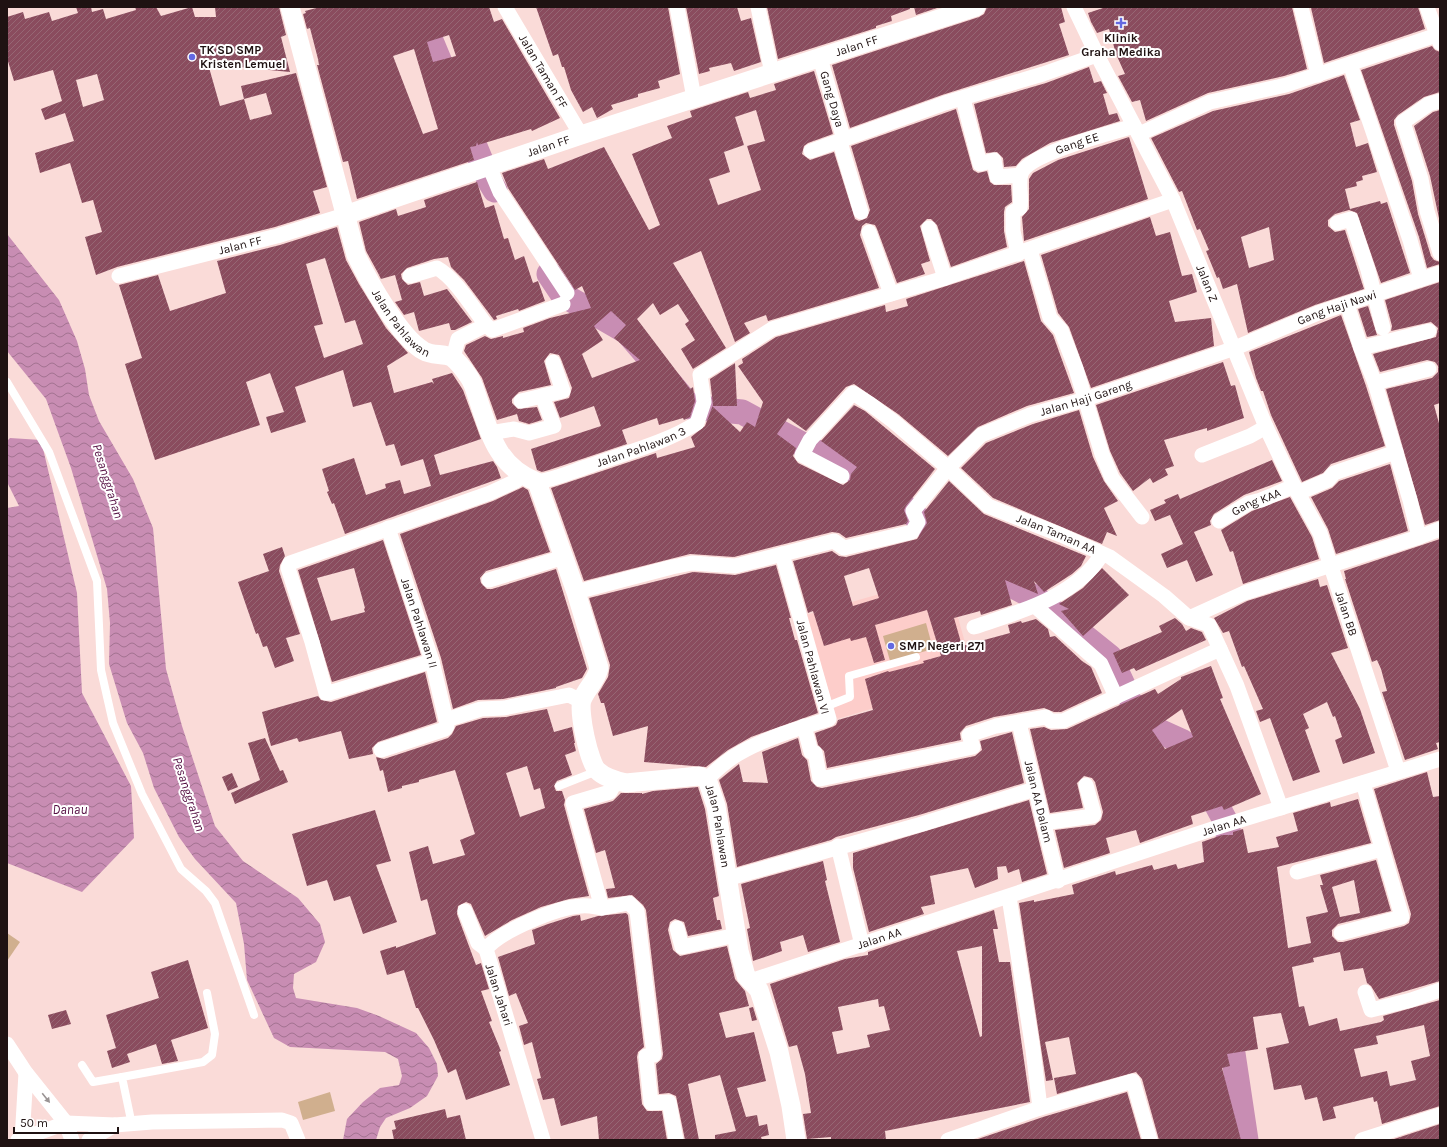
<svg xmlns="http://www.w3.org/2000/svg" width="1447" height="1147" font-family="Karla,sans-serif">
<style>
.built{fill:#fdcdca}
.pitch{fill:#d0af8e}
.water{fill:url(#water-waves)}
.lines{fill:none;stroke-linecap:round;stroke-linejoin:round}
.river{stroke:#c88db3;stroke-width:25}
.building{fill:url(#building-hatch);fill-rule:evenodd}
.service{stroke:#fff;stroke-width:8}
.minor{stroke:#fff;stroke-width:15}
.tertiary{stroke:#fff;stroke-width:19}
.oneway{fill:#9a9494}
.poi-dot{fill:#6369e1;stroke:#fff;stroke-width:1.5}
.labels{text-anchor:middle;dominant-baseline:central;stroke-width:4;stroke-linejoin:round;paint-order:stroke}
.poi-label{font-size:12px;font-weight:bold;fill:#1f1212;stroke:#fff;text-anchor:start}
.street-label{font-size:12px;fill:#1f1212;stroke:#fff}
.water-label{font-size:13px;font-style:italic;fill:#540e42;stroke:#fff}
</style>
<defs>
<pattern id="water-waves" width="16" height="10" patternUnits="userSpaceOnUse"><rect width="16" height="10" fill="#c88db3"/><path d="M0 5q4-4 8 0t8 0" fill="none" stroke="#a27290"/></pattern>
<pattern id="building-hatch" width="6" height="6" patternUnits="userSpaceOnUse"><rect width="6" height="6" fill="#8a4c5e"/><path d="M-1 1l2-2M0 6l6-6M5 7l2-2" fill="none" stroke="#966774"/></pattern>
</defs>
<rect width="100%" height="100%" fill="#fadbd8"/>
<path class="built" d="M946 575 975 678 837 719 806 615Z"/>
<g class="pitch">
<path d="M926 623 933 649 890 661 883 636Z"/>
<path d="M7 933 20 942 7 961Z"/>
<path d="M330 1092 335 1111 303 1120 298 1102Z"/>
</g>
<g class="water">
<path d="M7 234 59 300 77 341 85 369 89 395 99 421 133 479 153 528 166 669 182 726 215 826 243 861 298 898 320 924 325 942 316 962 294 974 293 988 296 998 357 1008 379 1016 416 1033 429 1048 437 1064 438 1076 427 1096 410 1108 386 1118 380 1127 376 1140H343L347 1119 363 1102 380 1088 399 1085 402 1076 398 1059 385 1052 290 1047 274 1038 247 980 244 944 236 903 195 859 179 837 154 788 143 753 127 723 109 664 110 623 107 589 71 468 46 399 7 351Z"/>
<path d="M10 438 41 440 77 593 82 693 131 786 134 838 82 892 7 863V508L19 506 7 482V441Z"/>
</g>
<g class="lines">
<g class="river">
<path d="M417 7 489 180 495 190"/>
<path d="M549 274 563 295 627 332 646 354"/>
<path d="M670 383 690 407 742 412 822 455 848 466 893 497 957 552 984 571 1038 599"/>
<path d="M1054 612 1110 657 1123 685"/>
<path d="M1132 704 1141 723 1183 742 1228 826 1229 868"/>
<path d="M1228 1020 1246 1140"/>
</g>
</g>
<g class="building">
<path d="M76 7H91L92 12 103 9 106 19 136 10 135 7H156L161 16 192 7 195 17H216L215 7H279L286 35 281 37 290 72 208 64 220 106 244 99 241 86 296 73 327 187 313 191 320 213 275 227 117 267 96 275 85 237 102 232 93 200 82 203 70 163 40 173 35 153 74 141 65 113 45 120 41 109 62 101 53 70 14 81 7 58V17L23 12 25 19 49 12 52 21 78 13ZM97 74 104 100 83 107 76 80ZM266 93 272 114 250 120 244 99Z"/>
<path d="M320 7H489L494 22 502 19 560 118 532 131 531 129 478 145 477 142 476 146 470 147 474 160 357 199 348 161 343 162 317 65H319L318 59 310 28 307 29 303 14 306 13 305 11ZM449 35 456 56 433 62 427 42ZM414 49 438 129 423 134 393 56Z"/>
<path d="M536 7H668L680 74 658 81 660 88 638 94V97L611 105 613 109 597 118 592 107 583 112 571 90 564 67H562L558 54 553 56Z"/>
<path d="M686 7H737L741 21 751 18 761 62 734 71 731 63 709 68 710 71 699 74Z"/>
<path d="M767 7H910V9L891 16 892 21 876 26V28L778 59Z"/>
<path d="M914 7H940L916 15Z"/>
<path d="M987 7H1061L1065 22 1059 24 1069 55 942 95 850 128 832 65 979 17 984 14Z"/>
<path d="M1106 7H1292L1307 69 1284 76 1208 93 1146 121 1140 100 1132 102 1118 76 1125 74 1116 54 1109 29 1097 33 1091 22 1088 13Z"/>
<path d="M1314 7H1418L1425 29 1324 63 1311 8Z"/>
<path d="M1432 46 1435 50 1440 52V92L1424 97 1398 115 1394 120V125L1412 181 1418 214 1431 256 1434 260 1440 262V264L1427 268 1419 237 1361 70Z"/>
<path d="M1089 67 1094 83 1101 81 1107 93 1103 94 1109 115 1117 113 1120 121 1050 143 1022 159 1016 166 1004 167 1003 158 997 152 986 153 974 104 1046 83Z"/>
<path d="M814 71 833 134 808 143 804 146 802 154 810 160 834 152 855 219 859 221 867 218 870 210 851 146 956 109 973 170 978 173 987 171 990 182 994 185H1011L1012 202 1005 207 1004 212V231L1007 247 951 267 937 225 931 219H927L920 226 930 261 921 264 925 274 897 283 877 229 875 225 866 223 862 226 860 235 879 288 768 321 766 315 744 323 750 333 735 342 701 251 673 263 726 348 693 369 681 349 695 340 685 324 689 321 678 304 660 315 653 303 637 319 690 389 693 387 695 401 690 417 684 420 683 418 659 425 657 418 622 430 627 444 549 470 542 472 537 470 531 449 601 426 594 406 560 418 554 402 569 398 572 388 561 359 559 355 550 353 544 361 551 385 519 392 512 399V403L518 409 537 407 542 420 529 424 519 421 517 414 497 420 482 378 464 351 466 345 485 336 491 339 503 336V338L524 332 523 328 550 318 591 308 582 286 575 290 508 188 502 173 544 159 548 169 604 147 649 230 660 225 632 154 672 138 667 126 692 117 690 111 748 92 750 98 776 90 774 84ZM756 110 765 141 747 146 761 190 718 205 709 179 730 172 724 152 744 145 735 117ZM611 311 626 325 614 338 640 360 592 378 582 354 603 340 594 326Z"/>
<path d="M1344 75 1360 120 1350 123 1356 147 1368 143 1377 172 1362 176 1363 180 1356 182 1357 186 1345 189 1350 209 1380 201 1381 204 1387 202 1410 273 1381 283 1357 213 1349 210 1335 214 1328 220V226L1335 232 1345 230 1364 289 1315 305 1248 333 1237 284 1223 289 1219 277 1217 278 1206 251 1209 250 1200 229 1197 230 1182 191 1179 192 1151 138 1213 111 1289 94ZM1269 227 1274 260 1249 268 1241 237Z"/>
<path d="M1440 110V223L1430 176 1414 126 1433 112Z"/>
<path d="M1129 137 1148 199 1024 241 1022 217 1029 209V179L1033 173 1058 160Z"/>
<path d="M477 182 485 208 494 205 504 239 508 238 515 260 524 256 533 283 538 281 545 301 519 311 518 309 496 316 497 319 494 320 464 280 451 267 448 257 434 259 407 268 401 274 402 279 408 285 420 282 424 296 447 289 472 322 455 330H451L449 323 419 331 414 312 404 315 395 302 402 300 395 275 381 279 378 273 366 251 359 222 396 209 398 216 420 209 426 207 424 200Z"/>
<path d="M1150 217 1156 236 1170 232 1182 276 1192 274 1197 292 1169 301 1175 322 1211 318 1214 346 1091 388 1069 327 1058 313 1041 255Z"/>
<path d="M337 227 346 260 359 284 386 328 408 353 387 366 394 393 432 382 434 384 432 379 452 373 463 390 481 439 434 455 440 475 493 461 497 467 501 478 345 534 334 503 332 504 327 492 329 491 322 469 354 458 366 495 386 488 385 484 400 480 404 494 431 486 423 459 401 466 394 444 386 446 371 402 353 407 343 370 295 387 306 422 271 433 266 417 284 412 270 373 246 382 260 425 155 460 125 364 142 358 119 285 158 275 170 311 226 293 217 261 280 245ZM325 258 345 323 355 320 363 344 324 358 314 326 323 324 306 264Z"/>
<path d="M1024 261 1041 321 1053 335 1074 393 1027 406 978 427 948 456 898 414 854 384 846 387 806 431 788 418 777 434 796 448 793 456 798 463 843 485 850 480 851 474 857 467 821 441 854 405 865 411 935 469 906 506 904 510 908 521 906 524 846 538 839 533 832 532 734 557 690 554 584 581 551 488 656 453 657 458 695 447 691 437 705 426 713 405 710 379 735 363 737 406H712L740 432 747 422 755 427 763 402 738 366 743 363 742 359 776 337 885 305 886 312 908 306 906 299Z"/>
<path d="M1440 282V403L1434 405 1440 427V520L1425 525 1386 389 1432 378 1438 372V366L1435 362 1427 360 1380 372 1373 354 1436 337 1438 328 1431 322 1391 331 1392 326 1385 300Z"/>
<path d="M1368 306 1377 335 1367 337 1358 309Z"/>
<path d="M1341 315 1366 386 1385 446 1331 464 1323 473 1302 482 1271 415 1263 391H1261L1256 378 1249 352Z"/>
<path d="M1223 362 1231 386 1235 385 1244 418 1207 431V428L1164 440 1174 466 1165 469 1168 475 1153 483 1150 478 1133 491 1120 473 1110 451 1096 405Z"/>
<path d="M1079 410 1093 457 1104 481 1118 501 1104 508 1117 536 1107 532 1102 544 993 498 961 468 986 443 1033 424Z"/>
<path d="M1272 460 1282 481 1244 495 1214 514 1210 521 1211 525 1194 532 1213 575 1196 582 1187 560 1167 568 1161 554 1183 544 1170 515 1155 521 1150 510 1166 503 1164 500 1178 494 1180 499Z"/>
<path d="M1390 464 1408 531 1336 554 1328 529 1311 497 1332 488 1339 481Z"/>
<path d="M949 481 984 514 1086 556 1081 566 1072 574 1044 592 1034 581 1038 594 1005 580 1012 605 981 615 980 611 954 618 962 646 1010 633 1008 625 1021 621 1022 623 1036 619 1048 629 1050 637 1055 636 1082 661 1091 667 1102 693 1061 712H1054L1044 708 994 717 966 726 960 733 961 740 827 768 824 751 818 745 815 733 832 727 836 725 838 720 873 710 865 679 888 671 889 672 924 663 923 661 941 656 927 610 875 625 885 660 874 663 866 637 851 641 850 638 824 646 813 611 808 613 793 561 832 551 839 556 846 557 917 539 927 523 924 512ZM869 568 879 598 853 606 844 576Z"/>
<path d="M523 487 528 490 550 552 486 571 480 578 481 583 487 589H492L556 569 587 669 582 678 556 687V688L503 699 478 700 453 709 441 658 400 534 493 501Z"/>
<path d="M1290 497 1312 537 1319 559 1243 584 1233 551 1230 552 1221 530 1252 511Z"/>
<path d="M1440 539V742L1436 743 1438 749 1405 760 1382 692 1387 691 1381 669 1377 660 1372 662 1345 579H1346L1344 571Z"/>
<path d="M383 540 421 655 332 682 298 570ZM354 568 365 608 364 609 365 612 331 621 317 578Z"/>
<path d="M282 547 285 556 280 565 279 571 300 634 286 638 294 661 275 668 267 646 263 647 258 633 256 634 238 582 269 571 263 554Z"/>
<path d="M776 565 791 618H789L795 640H797L818 713 751 737 728 750 706 767 644 762 648 726 613 736 604 703H601L598 694 608 677 610 665 589 598 693 572 735 575Z"/>
<path d="M1102 568 1129 595 1083 636 1061 611 1069 609 1059 604 1083 588Z"/>
<path d="M1318 579 1320 587 1327 585 1348 648 1331 653 1360 709 1375 753 1343 764 1335 740 1342 737 1335 716 1333 717 1327 702 1303 714 1309 728 1305 730 1320 772 1293 781 1270 718 1260 722 1256 711 1263 709 1244 666 1242 667 1229 631 1223 633 1214 618 1247 601Z"/>
<path d="M1175 618 1182 624 1186 631 1191 628 1202 632 1206 640 1136 671 1134 668 1122 673 1113 653 1162 632 1159 626Z"/>
<path d="M1211 666 1223 698 1220 699 1261 794 1224 810 1222 806 1191 816 1193 824 1140 843 1136 830 1106 838 1110 853 1064 868 1055 830 1095 825 1101 820 1103 812 1095 782 1092 778 1084 776 1077 783 1083 808 1050 813 1030 729 1044 727 1051 730 1067 729 1155 689 1158 694 1181 679V677ZM1182 709 1193 737 1165 749 1152 730Z"/>
<path d="M425 672 437 722 378 742 372 748 373 754 349 759 341 731 299 742 297 738 271 746 262 712 318 696 321 700 331 702Z"/>
<path d="M547 709 554 732 572 727 575 743H574L576 751 565 755 572 775 557 781 554 786 556 791H562L565 800 564 805 589 896 569 899 541 907 512 920 485 936 471 904 466 902 458 906 457 914 476 965 481 963 489 989 481 991 492 1021 489 1022 501 1051 499 1052 510 1085 466 1100 456 1069 448 1073 434 1040 418 1008H416L404 970 387 975 380 951 396 946V948L436 934 427 899 421 901 409 852 428 846 433 864 465 855 460 840 475 834 455 770 419 780V782L402 786V788L388 792 383 770 380 771 376 757 384 759 448 738 452 734 456 726 483 718 506 717ZM527 766 534 790 540 788 545 808 520 817 506 773Z"/>
<path d="M1012 732 1024 783 919 815 836 837 831 840 737 867 727 804 719 780 739 764 743 782 768 783 762 752 798 738 802 755 807 760 811 781 817 787 822 788 975 756 982 750 980 741Z"/>
<path d="M265 738 280 771 283 770 288 782 235 804 231 793 260 780 248 743Z"/>
<path d="M1427 772 1433 797 1440 796V981L1379 999 1371 986 1367 983 1363 968 1344 971 1340 952 1313 958 1314 962 1292 967 1299 1007 1304 1006 1309 1026 1337 1018 1340 1031 1381 1022 1384 1020 1383 1016 1440 1000V1106L1382 1124 1377 1101 1374 1102 1373 1097 1333 1107 1336 1118 1323 1121 1317 1097 1305 1100 1301 1085 1274 1090 1266 1048 1289 1043 1281 1013 1253 1017 1258 1049 1227 1054 1230 1066 1222 1068 1241 1140H1159L1142 1079 1136 1072 1057 1094 1054 1078 1076 1074 1069 1037 1045 1042 1053 1080 1046 1081 1019 903 1034 900V902L1074 894 1072 885 1115 871 1116 875 1152 865 1154 870 1176 864 1178 869 1204 862 1202 842 1222 835H1233V832L1243 829 1248 853 1279 847 1276 837 1298 831 1293 813 1330 802 1331 807 1358 799 1371 843 1277 867 1288 948 1311 943 1306 917 1328 912 1320 885H1323L1320 875 1376 860 1391 911 1338 924 1332 930V936L1338 942H1343L1404 926 1409 923 1411 914 1374 789ZM1354 880 1360 913 1340 917 1332 887ZM1424 1025 1430 1056 1411 1061 1416 1080 1390 1086 1387 1071 1361 1077 1354 1049 1378 1044 1376 1036Z"/>
<path d="M232 773 238 787 228 791 222 777Z"/>
<path d="M698 787 705 809 719 896 713 898 717 920H720L722 929 688 936 684 922 675 919 670 922 668 930 673 950 680 956 727 946 735 979 745 991 749 1006 719 1013 726 1038 754 1032 766 1081 737 1088 746 1117 757 1115 759 1126 767 1124 769 1135 761 1137 762 1140H715V1135L736 1131 720 1075 688 1084 699 1140H685L676 1096 669 1093 659 1094 656 1064 662 1059 663 1054 646 910 643 905 632 895 608 898 606 889 615 888 605 850 596 853 584 809 613 801 621 793H642V794L653 791Z"/>
<path d="M1029 800 1047 874 1022 882 1019 869 1008 873 1006 866 997 867 998 879 975 888 968 868 930 876 935 904 921 907 924 914 869 932 853 868V853Z"/>
<path d="M375 810 391 861 376 865 397 922 363 934 350 896 334 901 327 880 307 886 292 834Z"/>
<path d="M823 861 827 880 825 881 840 942 808 952 803 935 780 942 782 951 753 961 747 929 750 928 741 884Z"/>
<path d="M994 910 998 929H993L999 962H1010L1030 1102 885 1131 886 1140H831V1137L807 1139 803 1114 811 1113 805 1074 797 1045 789 1047 770 984 845 959 868 955V952ZM982 946V1036L980 1037 957 951ZM878 999 879 1007 884 1006 890 1030 867 1035 870 1047 837 1054 832 1032 843 1030 838 1007Z"/>
<path d="M626 913 628 915 644 1047 638 1052 637 1057 642 1104 647 1111H662L667 1140H599L597 1116 561 1126 554 1098 543 1100 537 1079 541 1078 532 1042 524 1045 519 1026 528 1023 516 993 509 996 498 957 535 944 532 930 548 924 573 916 580 915 581 921 598 916Z"/>
<path d="M188 960 208 1028 171 1040 178 1061 162 1064 156 1044 127 1054 130 1062 112 1068 107 1051 116 1048 106 1015 159 998 151 972Z"/>
<path d="M753 1007 757 1020 752 1021 749 1008Z"/>
<path d="M66 1010 71 1024 52 1029 48 1015Z"/>
<path d="M1127 1092 1141 1140H975L1043 1117Z"/>
<path d="M445 1109 447 1118 460 1115 466 1140H394L392 1130 396 1129 394 1121Z"/>
<path d="M1440 1124V1140H1391Z"/>
</g>
<g class="lines">
<g class="service">
<path d="M7 382 49 452 97 581 101 670 113 723 142 794 181 869 206 891 215 903 254 1015"/>
<path d="M825 707 850 697 849 676 916 657"/>
<path d="M559 786 597 771"/>
<path d="M82 1065 93 1082 122 1077"/>
<path d="M132 1125 122 1077 203 1062 212 1055 215 1034 207 993"/>
</g>
<g class="minor">
<path id="s1" d="M505 7 581 135"/>
<path d="M677 7 694 98"/>
<path d="M758 7 772 73"/>
<path id="s2" d="M1074 7 1097 55 1173 200 1266 427 1294 486 1320 533 1398 771"/>
<path d="M1301 7 1318 75"/>
<path d="M1427 7 1440 43"/>
<path id="s3" d="M820 58 844 140"/>
<path d="M1350 64 1410 240 1421 279"/>
<path d="M963 99 980 164 994 160 997 177 1020 175"/>
<path d="M1440 101 1429 104 1403 122 1421 179 1427 211 1440 253"/>
<path d="M1139 134 1210 102 1286 85 1440 34"/>
<path d="M840 142 861 212"/>
<path d="M811 151 945 103 1043 74 1097 55"/>
<path d="M489 166 500 192 567 293"/>
<path d="M1337 223 1351 219 1368 270 1383 328"/>
<path d="M929 228 945 278"/>
<path d="M869 232 891 294"/>
<path d="M1030 250 1050 318 1061 330 1076 369 1102 454 1112 478 1142 517"/>
<path id="s4" d="M1018 254 1013 231V212L1020 208C1022 198 1018 182 1021 174 1028 153 1112 133 1134 126"/>
<path id="s5" d="M119 276 277 236 345 215"/>
<path d="M410 276 437 268C455 278 473 308 486 325L492 330 563 304"/>
<path d="M1347 304 1361 348 1375 383 1410 500 1419 537"/>
<path d="M1361 348 1429 331"/>
<path d="M453 358 458 339 486 325"/>
<path d="M1375 383 1429 369"/>
<path d="M521 401 542 396"/>
<path d="M490 433 514 429 529 433 554 426 542 396 563 391 553 362"/>
<path d="M1202 455 1250 436 1266 427"/>
<path id="s6" d="M842 476 802 455 810 440 853 393 870 404 893 421 948 468 988 506 1061 535 1110 557 1164 596 1189 618 1209 625 1237 686 1281 808"/>
<path id="s7" d="M537 482C556 479 573 471 592 465 628 452 665 443 697 423L704 402 700 375 772 329 945 278 1173 200"/>
<path d="M1298 493 1328 480 1334 473 1396 452"/>
<path id="s8" d="M1219 521 1249 503 1261 500 1294 486"/>
<path id="s9" d="M388 528 432 661 446 720"/>
<path d="M489 580 564 557"/>
<path id="s10" d="M576 592 672 567 692 563 735 566 834 541 844 548 912 532 918 522 913 511 948 468 981 435 1030 415 1086 399 1235 348 1318 313 1440 273"/>
<path d="M1035 606 1101 664 1116 697"/>
<path d="M1189 618 1244 593 1419 537 1440 529"/>
<path d="M974 627C1019 612 1076 597 1102 554"/>
<path d="M432 661 329 693H326L312 642 288 568 290 563 490 493 516 481 521 476"/>
<path id="s11" d="M1019 723 1058 881"/>
<path d="M804 726 811 752 815 753 820 779 973 747 969 735 996 726 1046 717 1051 721H1063L1220 649"/>
<path d="M381 750 445 729 447 726 446 720 481 709 504 708 569 695 581 701"/>
<path d="M707 779C715 771 724 763 733 757 761 739 797 729 829 719L782 554"/>
<path d="M1043 823 1093 816 1094 814 1086 785"/>
<path d="M838 846 862 945"/>
<path d="M1297 872 1382 849"/>
<path d="M726 879 922 824 1035 789"/>
<path d="M1009 897 1033 1050 1040 1108"/>
<path d="M602 908 629 903 637 911 654 1055 646 1056 651 1103 669 1102 676 1140"/>
<path d="M465 911 478 943 486 949"/>
<path d="M677 928 682 947 736 935"/>
<path d="M1341 933 1402 917 1363 783"/>
<path id="s12" d="M750 981 1215 828 1440 759"/>
<path d="M1365 992 1371 1010 1411 1000 1440 990"/>
<path d="M7 1044 26 1073 66 1123 72 1140"/>
<path d="M115 1125 152 1122 282 1120 291 1123 298 1140"/>
<path d="M18 1140 66 1123 115 1125 89 1140"/>
<path d="M22 1140 26 1073"/>
<path d="M543 1140 486 949C500 931 558 907 581 906 588 905 595 907 602 908L573 803 610 792 616 781"/>
<path d="M948 1140 1040 1108 1133 1081 1150 1140"/>
<path d="M1362 1140 1440 1115"/>
</g>
<g class="tertiary">
<path id="s13" d="M290 7 356 255C368 280 400 338 424 351 432 356 446 353 453 358 458 362 465 371 469 377 474 384 476 394 479 402 491 438 499 467 537 482L576 592 599 668C597 680 586 689 582 700 578 711 589 764 598 771 605 778 617 781 626 783L699 776 707 779 716 806 739 951 746 976 759 990 779 1052 791 1106 796 1140"/>
<path id="s14" d="M345 215 581 135 976 7"/>
</g>
</g>
<defs><path id="oneway-solid" d="M-6-.8H1V-3.2L6.5 0L1 3.2V.8H-6Z"/></defs>
<use class="oneway" href="#oneway-solid" transform="translate(46 1098) rotate(51)"/>
<g class="poi-dot">
<path d="M1119 17h4v4h4v4h-4v4h-4v-4h-4v-4h4z"/>
<circle cx="192" cy="57" r="4"/>
<circle cx="891" cy="646" r="4"/>
</g>
<g class="labels">
<g class="poi-label">
<text x="1121" y="38" text-anchor="middle">Klinik<tspan x="1121" dy="14">Graha Medika</tspan></text>
<text x="200" y="50">TK SD SMP<tspan x="200" dy="14">Kristen Lemuel</tspan></text>
<text x="899" y="646">SMP Negeri 271</text>
</g>
<g class="street-label">
<text stroke="none"><textPath href="#s14" startOffset="539">Jalan FF</textPath></text>
<text stroke="none"><textPath href="#s1" startOffset="75">Jalan Taman FF</textPath></text>
<text stroke="none"><textPath href="#s3" startOffset="43">Gang Daya</textPath></text>
<text stroke="none"><textPath href="#s4" startOffset="150">Gang EE</textPath></text>
<text stroke="none"><textPath href="#s14" startOffset="215">Jalan FF</textPath></text>
<text stroke="none"><textPath href="#s5" startOffset="125">Jalan FF</textPath></text>
<text stroke="none"><textPath href="#s2" startOffset="307">Jalan Z</textPath></text>
<text stroke="none"><textPath href="#s10" startOffset="851">Gang Haji Nawi</textPath></text>
<text stroke="none"><textPath href="#s13" startOffset="339">Jalan Pahlawan</textPath></text>
<text stroke="none"><textPath href="#s10" startOffset="584">Jalan Haji Gareng</textPath></text>
<text stroke="none"><textPath href="#s7" startOffset="110">Jalan Pahlawan 3</textPath></text>
<text stroke="none"><textPath href="#s8" startOffset="42">Gang KAA</textPath></text>
<text stroke="none"><textPath href="#s6" startOffset="376">Jalan Taman AA</textPath></text>
<text stroke="none"><textPath href="#s2" startOffset="666">Jalan BB</textPath></text>
<text stroke="none"><textPath href="#s9" startOffset="100">Jalan Pahlawan II</textPath></text>
<text transform="translate(813 667) rotate(75)">Jalan Pahlawan VI</text>
<text stroke="none"><textPath href="#s11" startOffset="81">Jalan AA Dalam</textPath></text>
<text stroke="none"><textPath href="#s13" startOffset="1028">Jalan Pahlawan</textPath></text>
<text stroke="none"><textPath href="#s12" startOffset="499">Jalan AA</textPath></text>
<text stroke="none"><textPath href="#s12" startOffset="136">Jalan AA</textPath></text>
<text transform="translate(499 995) rotate(72)">Jalan Jahari</text>
</g>
<g class="water-label">
<text transform="translate(108 481) rotate(73)">Pesanggrahan</text>
<text transform="translate(189 794) rotate(72)">Pesanggrahan</text>
<text x="70" y="809">Danau</text>
</g>
</g>
<rect width="1447" height="1147" fill="none" stroke="#1f1212" stroke-width="16"/>
<path d="M14 1127v6h104v-6" fill="none" stroke="#1f1212" stroke-width="2"/>
<text x="20" y="1127" font-size="12" fill="#1f1212" stroke="#ffffff" stroke-width="3" paint-order="stroke">50 m</text>
</svg>
